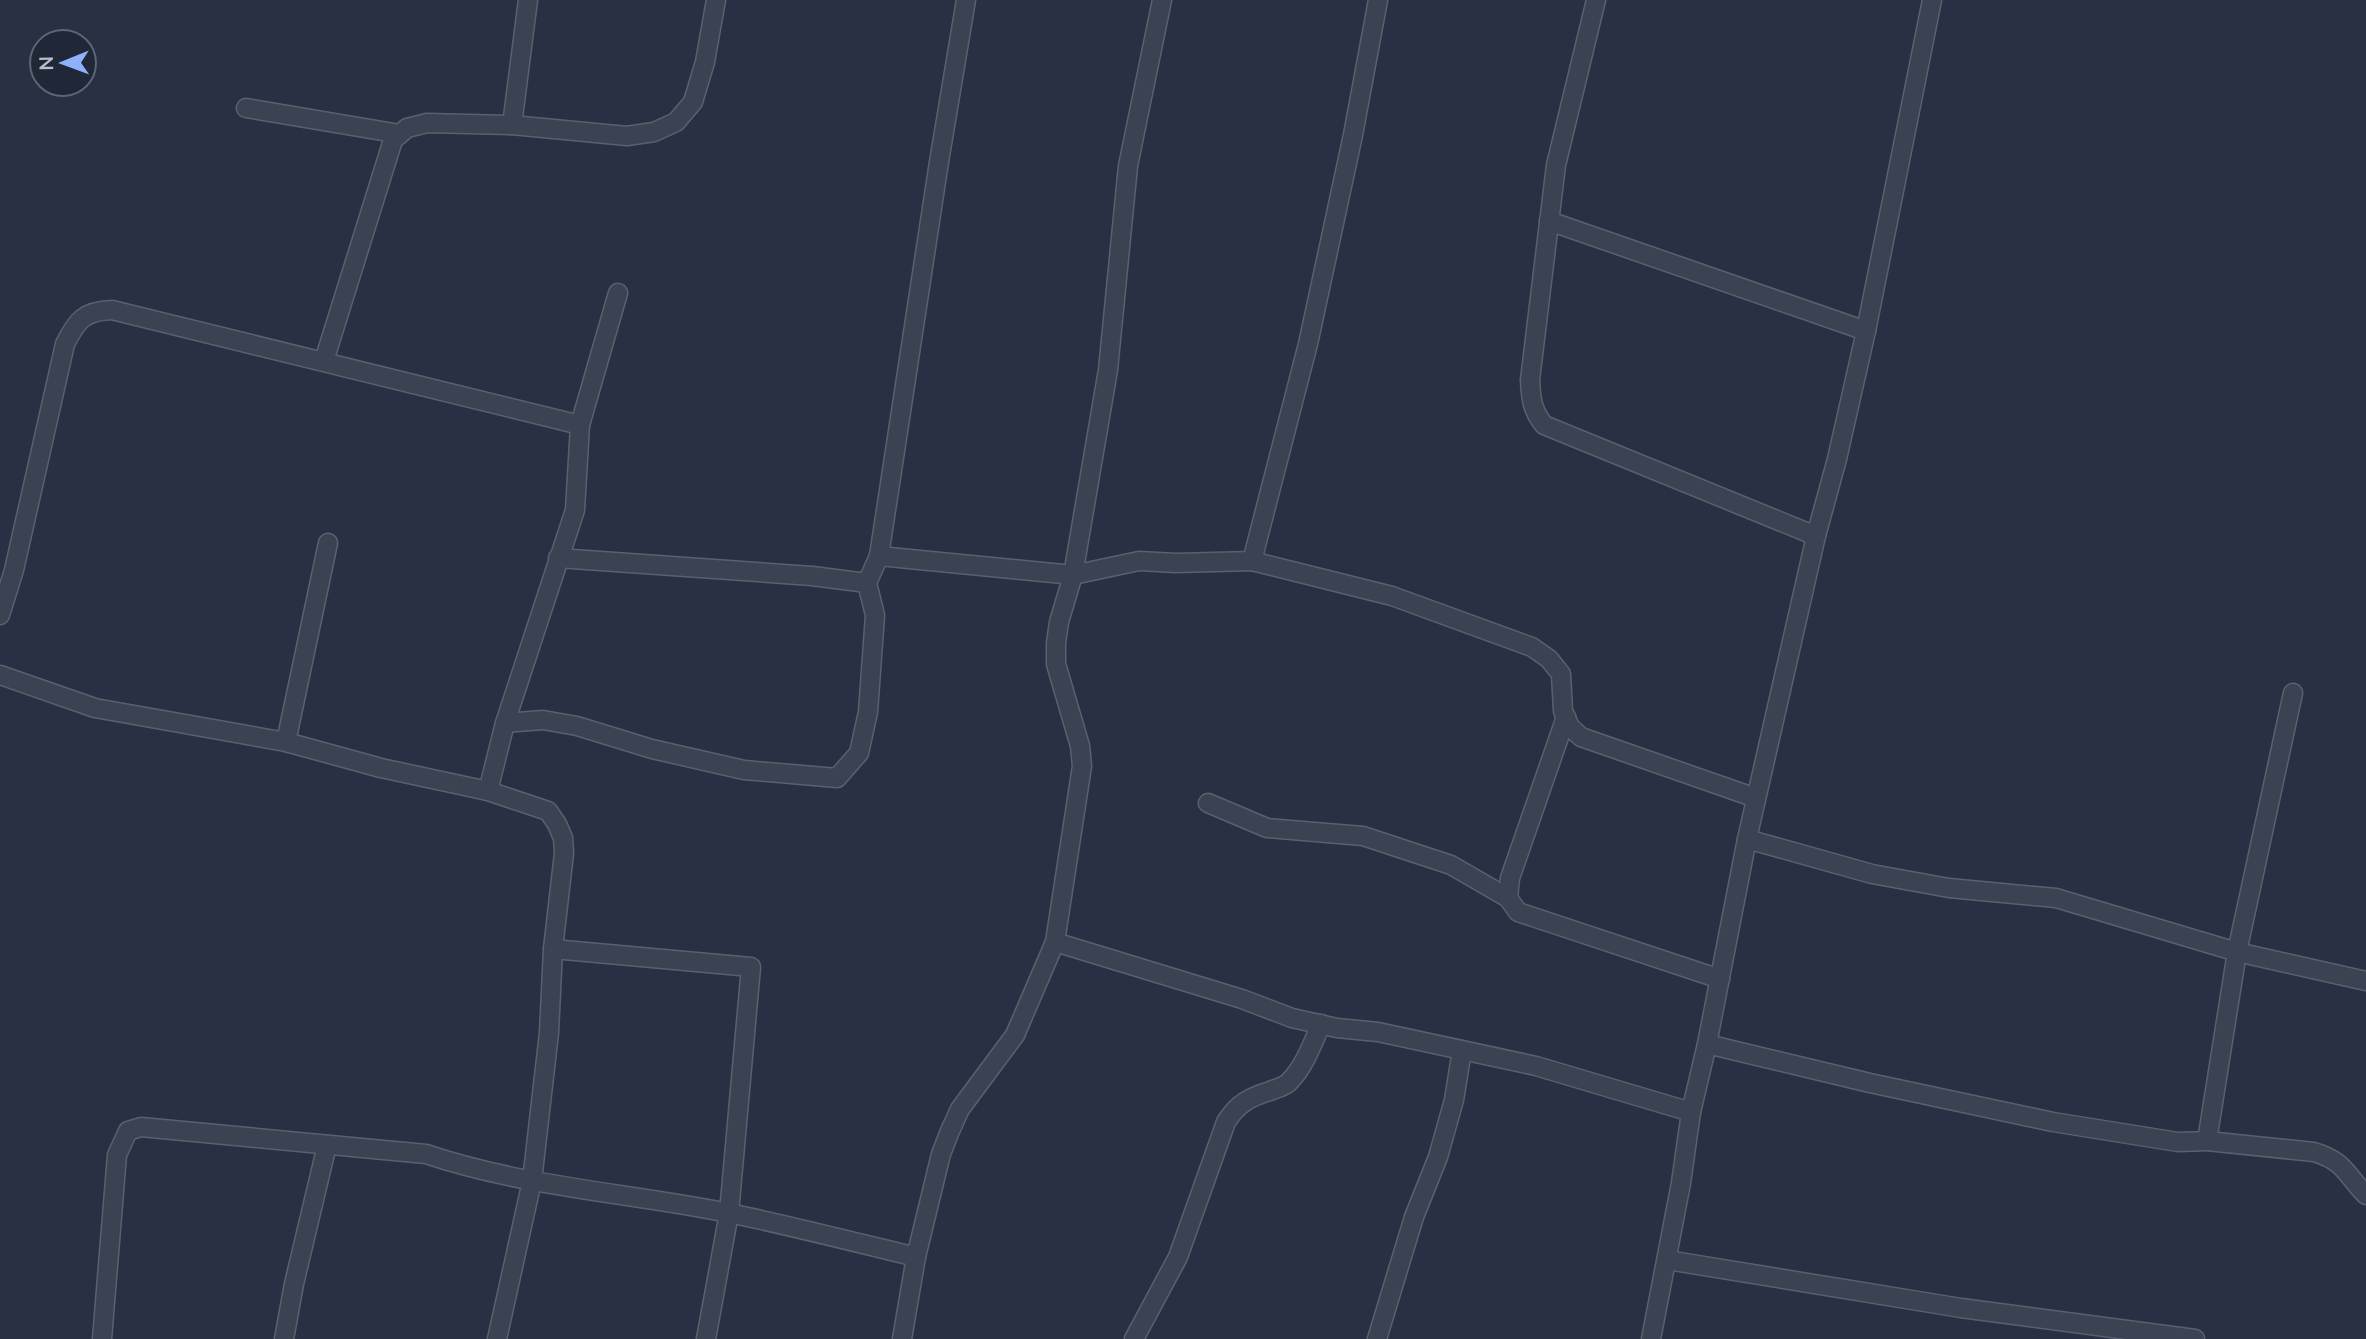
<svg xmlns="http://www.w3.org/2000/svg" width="2366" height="1339" font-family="Lato,sans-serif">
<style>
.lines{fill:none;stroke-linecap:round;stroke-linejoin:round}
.minor-casing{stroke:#596170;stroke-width:21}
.minor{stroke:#3b4353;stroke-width:18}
</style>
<rect width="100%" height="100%" fill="#273143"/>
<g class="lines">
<g class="minor-casing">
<g id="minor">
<path d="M1596 0 1556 165 1530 380C1531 399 1532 410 1544 425L1816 536"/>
<path d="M246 108 400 134"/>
<path d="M512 125 528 0"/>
<path d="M1549 221 1866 331"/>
<path d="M324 361 393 140 407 128 427 123 512 125 627 136 654 132 676 122 693 102 705 62 716 0"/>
<path d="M879 556 1073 575 1139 561 1176 563 1252 561 1392 596 1532 647 1549 659 1561 674 1563 711 1570 727 1581 737 1756 798"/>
<path d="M558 558 812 576 867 583 879 556 939 162 966 0"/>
<path d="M1252 561 1308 344 1353 135 1378 0"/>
<path d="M0 615 14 570 65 344C77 320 84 311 112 310L580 425"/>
<path d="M0 675 95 708 286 742 381 768 488 791 548 811 557 824 563 838 564 853 553 949 549 1033 532 1181 497 1339"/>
<path d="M1566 717 1510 878 1508 898 1518 912 1720 979"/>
<path d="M505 723 543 720 577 726 652 749 744 770 837 778 859 753 868 712 875 615 867 583"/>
<path d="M286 742 328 543"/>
<path d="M488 791 505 723 575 510 580 425 618 293"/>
<path d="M1208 803 1267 828 1363 836 1451 865 1508 898"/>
<path d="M1747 839 1872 874 1949 888 2056 898 2237 952 2366 981"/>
<path d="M1055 942 1242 999 1292 1018 1337 1028 1378 1032 1536 1066 1691 1112"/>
<path d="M553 949 751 967 729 1213 706 1339"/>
<path d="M1707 1044 1870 1083 2053 1122 2178 1142 2207 1141 2237 952 2293 693"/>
<path d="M2207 1141 2314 1152C2346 1162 2345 1174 2366 1195"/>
<path d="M1667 1260 1961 1308 2195 1339"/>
<path d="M102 1339 117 1155 128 1131 141 1127 426 1154C524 1187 629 1193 729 1213 792 1226 854 1242 916 1257"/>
<path d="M284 1339 294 1284 327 1145"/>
<path d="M902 1339 916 1257 941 1154 950 1131 960 1109 1015 1035 1055 942 1082 766 1080 746 1056 664V643L1059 622 1073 575 1108 370 1128 166 1162 0"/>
<path d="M1134 1339 1178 1257 1226 1122C1237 1104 1250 1097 1270 1091 1277 1088 1284 1087 1289 1082 1304 1067 1313 1043 1321 1024"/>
<path d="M1377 1339 1414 1217 1438 1157 1454 1100 1462 1050"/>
<path d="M1651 1339 1681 1183 1691 1112 1707 1044 1747 839 1816 536 1837 459 1866 331 1932 0"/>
</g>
</g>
<use href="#minor" class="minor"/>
</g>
<g transform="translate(63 63) rotate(269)"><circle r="33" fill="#202838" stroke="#5d6474" stroke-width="2"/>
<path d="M0-5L12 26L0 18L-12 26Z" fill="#90b1fa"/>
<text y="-10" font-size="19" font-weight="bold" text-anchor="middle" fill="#b8bfcd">N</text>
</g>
</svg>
